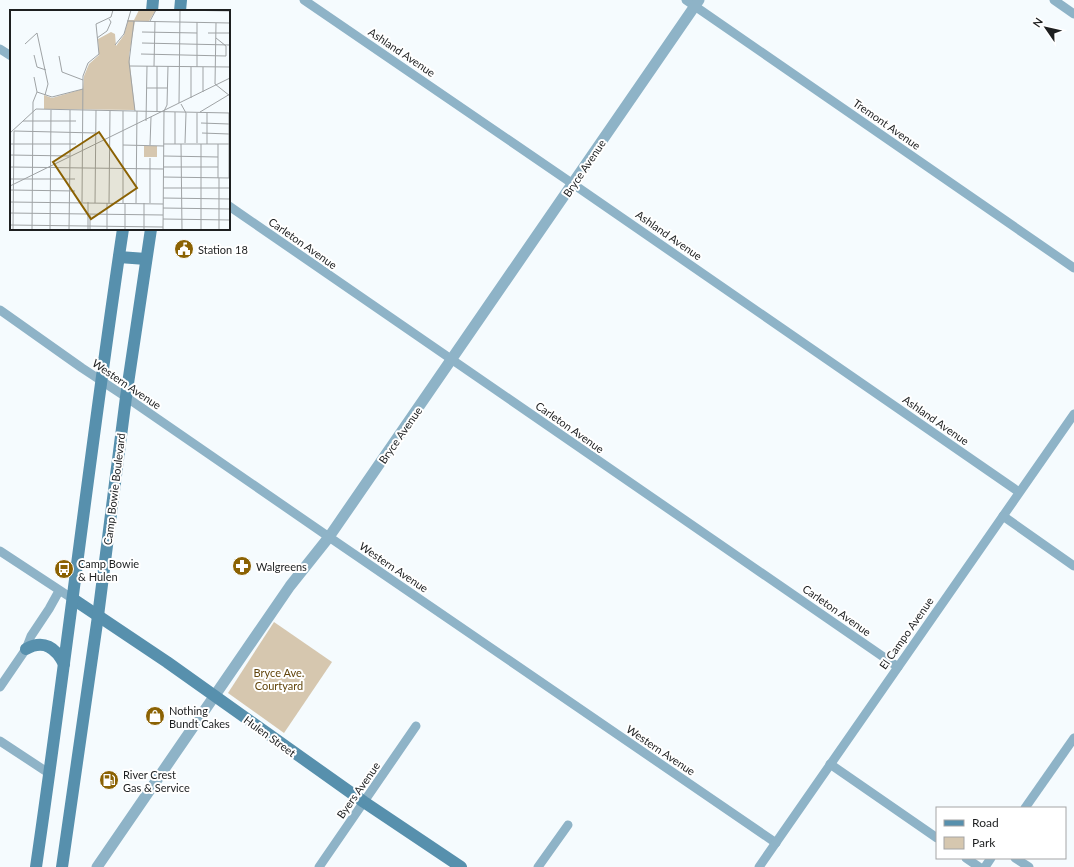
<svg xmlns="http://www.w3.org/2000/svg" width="1074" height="867" font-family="Lato,sans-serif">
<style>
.green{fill:#d6c7af}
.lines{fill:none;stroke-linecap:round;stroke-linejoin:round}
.minor{stroke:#8eb3c7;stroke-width:9}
.tertiary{stroke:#8eb3c7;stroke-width:11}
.secondary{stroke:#5790ad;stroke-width:12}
.labels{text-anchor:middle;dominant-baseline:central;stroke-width:4;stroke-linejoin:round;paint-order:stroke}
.street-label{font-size:11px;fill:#1d1f20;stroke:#fff}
.poi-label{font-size:11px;fill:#1d1f20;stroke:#fff;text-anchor:start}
.park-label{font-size:11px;fill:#62450c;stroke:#fff}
.inset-road{fill:none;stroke:#9fa3a5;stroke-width:1}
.view{fill:#8b6203;fill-opacity:0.15;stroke:#8b6203;stroke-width:2}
.inset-edge{fill:none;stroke:#1d1f20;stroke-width:2}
</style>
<rect width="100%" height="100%" fill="#f5fbfe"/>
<path class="green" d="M274 622 332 662 284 733 228 693Z"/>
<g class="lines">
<g class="minor">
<path d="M304 0 573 184 1019 492"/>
<path d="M686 0 1074 268"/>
<path d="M1054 0 1074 14"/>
<path d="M0 49 11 56"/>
<path d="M229 206 898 667"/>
<path d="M0 310 82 368 126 397 329 537 776 843"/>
<path d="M1003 516 1074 566"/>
<path d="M0 551 73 599"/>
<path d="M0 687 26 649 31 636 49 609 59 591"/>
<path d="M0 741 50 774"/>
<path d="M830 764 937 838"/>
<path d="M1025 808 1074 738"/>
<path d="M966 858 979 867"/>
<path d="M1015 858 1029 867"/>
<path d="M319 867 416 726"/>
<path d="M538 867 568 825"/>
<path d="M759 867 1074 414"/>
<path d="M985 867 991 858"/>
</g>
<path class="tertiary" d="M97 867 290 586 329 537 699 0"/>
<g class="secondary">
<path d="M152 11 153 0"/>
<path d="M180 11 181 0"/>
<path d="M119 257 146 259"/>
<path d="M73 599 167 662 364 802 461 867"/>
<path d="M26 649C44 639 56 648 64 664"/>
<path d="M36 867C67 655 91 441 123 229"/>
<path d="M62 867 98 616 126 397 151 229"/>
</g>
</g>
<defs>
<g id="civic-disc" transform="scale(1)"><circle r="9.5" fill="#8b6203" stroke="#fff"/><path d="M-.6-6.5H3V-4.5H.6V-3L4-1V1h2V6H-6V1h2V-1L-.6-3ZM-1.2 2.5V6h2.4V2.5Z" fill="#fff"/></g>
<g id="pharmacy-disc" transform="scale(1)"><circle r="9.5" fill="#8b6203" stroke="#fff"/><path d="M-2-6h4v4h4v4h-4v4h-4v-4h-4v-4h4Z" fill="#fff"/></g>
<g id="bus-disc" transform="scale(1)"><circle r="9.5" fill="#8b6203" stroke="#fff"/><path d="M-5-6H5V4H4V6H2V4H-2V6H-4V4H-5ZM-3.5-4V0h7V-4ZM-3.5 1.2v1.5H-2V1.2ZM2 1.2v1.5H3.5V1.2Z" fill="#fff"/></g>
<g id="shop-disc" transform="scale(1)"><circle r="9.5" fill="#8b6203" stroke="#fff"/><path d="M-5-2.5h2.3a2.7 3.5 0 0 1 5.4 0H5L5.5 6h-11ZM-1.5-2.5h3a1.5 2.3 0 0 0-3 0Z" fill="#fff"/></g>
<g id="fuel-disc" transform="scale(1)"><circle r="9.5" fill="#8b6203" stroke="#fff"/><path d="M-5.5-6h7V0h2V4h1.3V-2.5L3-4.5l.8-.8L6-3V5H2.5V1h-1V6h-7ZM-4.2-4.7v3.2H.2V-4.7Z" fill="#fff"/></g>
</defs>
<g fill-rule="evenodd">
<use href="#civic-disc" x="184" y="249"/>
<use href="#pharmacy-disc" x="242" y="566"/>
<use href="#bus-disc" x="64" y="569"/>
<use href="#shop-disc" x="155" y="716"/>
<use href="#fuel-disc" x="109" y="780"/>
</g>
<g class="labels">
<g class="street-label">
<text transform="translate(402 52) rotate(34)">Ashland Avenue</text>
<text transform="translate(887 124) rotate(35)">Tremont Avenue</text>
<text transform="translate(584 168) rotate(-56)">Bryce Avenue</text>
<text transform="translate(669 235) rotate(35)">Ashland Avenue</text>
<text transform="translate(303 243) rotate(35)">Carleton Avenue</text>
<text transform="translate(127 384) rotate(34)">Western Avenue</text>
<text transform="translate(936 420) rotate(35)">Ashland Avenue</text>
<text transform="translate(570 427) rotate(35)">Carleton Avenue</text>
<text transform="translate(400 435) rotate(-55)">Bryce Avenue</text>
<text transform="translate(114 489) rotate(-83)">Camp Bowie Boulevard</text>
<text transform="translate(394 567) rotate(34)">Western Avenue</text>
<text transform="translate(837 610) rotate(35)">Carleton Avenue</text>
<text transform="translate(906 633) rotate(-55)">El Campo Avenue</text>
<text transform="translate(270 736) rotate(36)">Hulen Street</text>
<text transform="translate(661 750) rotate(34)">Western Avenue</text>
<text transform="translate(358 790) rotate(-55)">Byers Avenue</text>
</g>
<g class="poi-label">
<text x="198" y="249">Station 18</text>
<text x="78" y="563">Camp Bowie<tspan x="78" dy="13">&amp; Hulen</tspan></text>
<text x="256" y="566">Walgreens</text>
<text x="169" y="710">Nothing<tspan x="169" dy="13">Bundt Cakes</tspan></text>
<text x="123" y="774">River Crest<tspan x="123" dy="13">Gas &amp; Service</tspan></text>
</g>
<g class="park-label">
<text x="279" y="672">Bryce Ave.<tspan x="279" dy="13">Courtyard</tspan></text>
</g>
</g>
<g transform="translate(10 10)">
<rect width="220" height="220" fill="#f5fbfe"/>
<path d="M129 0H146L139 11H125L119 46 125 100 34 99V85L42 88 73 79 74 66 79 54 89 45 88 29 101 22 105 24 106 36 114 25 118 10H124ZM134 136H147V147H134Z" fill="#d6c7af"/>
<path class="inset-road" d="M170 0 220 1M117 11 220 13M124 11 119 52 125 101M140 11 146 0M206 13 205 74 220 86M132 22 187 23M198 23H220M87 28 97 21 101 12 99 9M132 33 220 35M15 34 27 23 38 74 35 85M105 35 114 24 121 0M131 44 216 46V36L206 28M24 45 27 57 36 60M49 46 52 62 73 70M120 56 220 57M144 56 145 11M187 57V12M193 57V82M24 67 27 82M137 78H157M27 82 42 87 73 79M181 88V57M169 93 170 0M171 94 176 103 175 133M157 95 158 56M147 101V56M190 102 220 84M219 103V168M13 111H66M136 111 137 56M191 113 219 114M0 123 26 99 220 103M192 123 219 124M187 133V103M0 134H66M154 134H220M165 134V102M171 134 172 220M197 134V103M113 135 154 136M140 135 141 107M0 145 60 146M60 146V100M154 146 208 147M0 157 153 159M153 157H208M153 167 220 168M208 168V134M0 169H65M0 176 220 68M153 178H220M0 180 65 181M153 188 220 189M0 192 153 194M72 192 73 66 78 53 89 44 86 14 101 7 103 0M85 193 86 100M99 193 100 100M113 193V101M126 193 127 101M140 193V148M153 198 220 199M0 203 153 205M153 209 220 210M0 215 153 217M3 220 4 121 86 123M22 220 23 92 27 82M40 220 41 100M59 220 60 147M78 220V192M80 220V205M97 220V193M115 220V193M134 220V193M153 220 154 101 157 95M191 220V134M209 220V168"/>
<path class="view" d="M89 122 127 178 81 209 43 152Z"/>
<rect width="220" height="220" class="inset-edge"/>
</g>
<rect x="936" y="807" width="130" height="52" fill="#ffffff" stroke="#a5a5a6"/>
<rect x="944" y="820" width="20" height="6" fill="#5790ad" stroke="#a5a5a6"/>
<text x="972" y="827" font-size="12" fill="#1d1f20">Road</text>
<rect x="944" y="837" width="20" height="12" fill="#d6c7af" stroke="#a5a5a6"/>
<text x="972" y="847" font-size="12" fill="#1d1f20">Park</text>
<g transform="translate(1046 28) rotate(304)" stroke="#ffffff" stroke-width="3" paint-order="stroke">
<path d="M0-3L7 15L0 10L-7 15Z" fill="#1d1f20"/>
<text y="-6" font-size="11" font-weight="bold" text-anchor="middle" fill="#1d1f20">N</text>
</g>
</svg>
